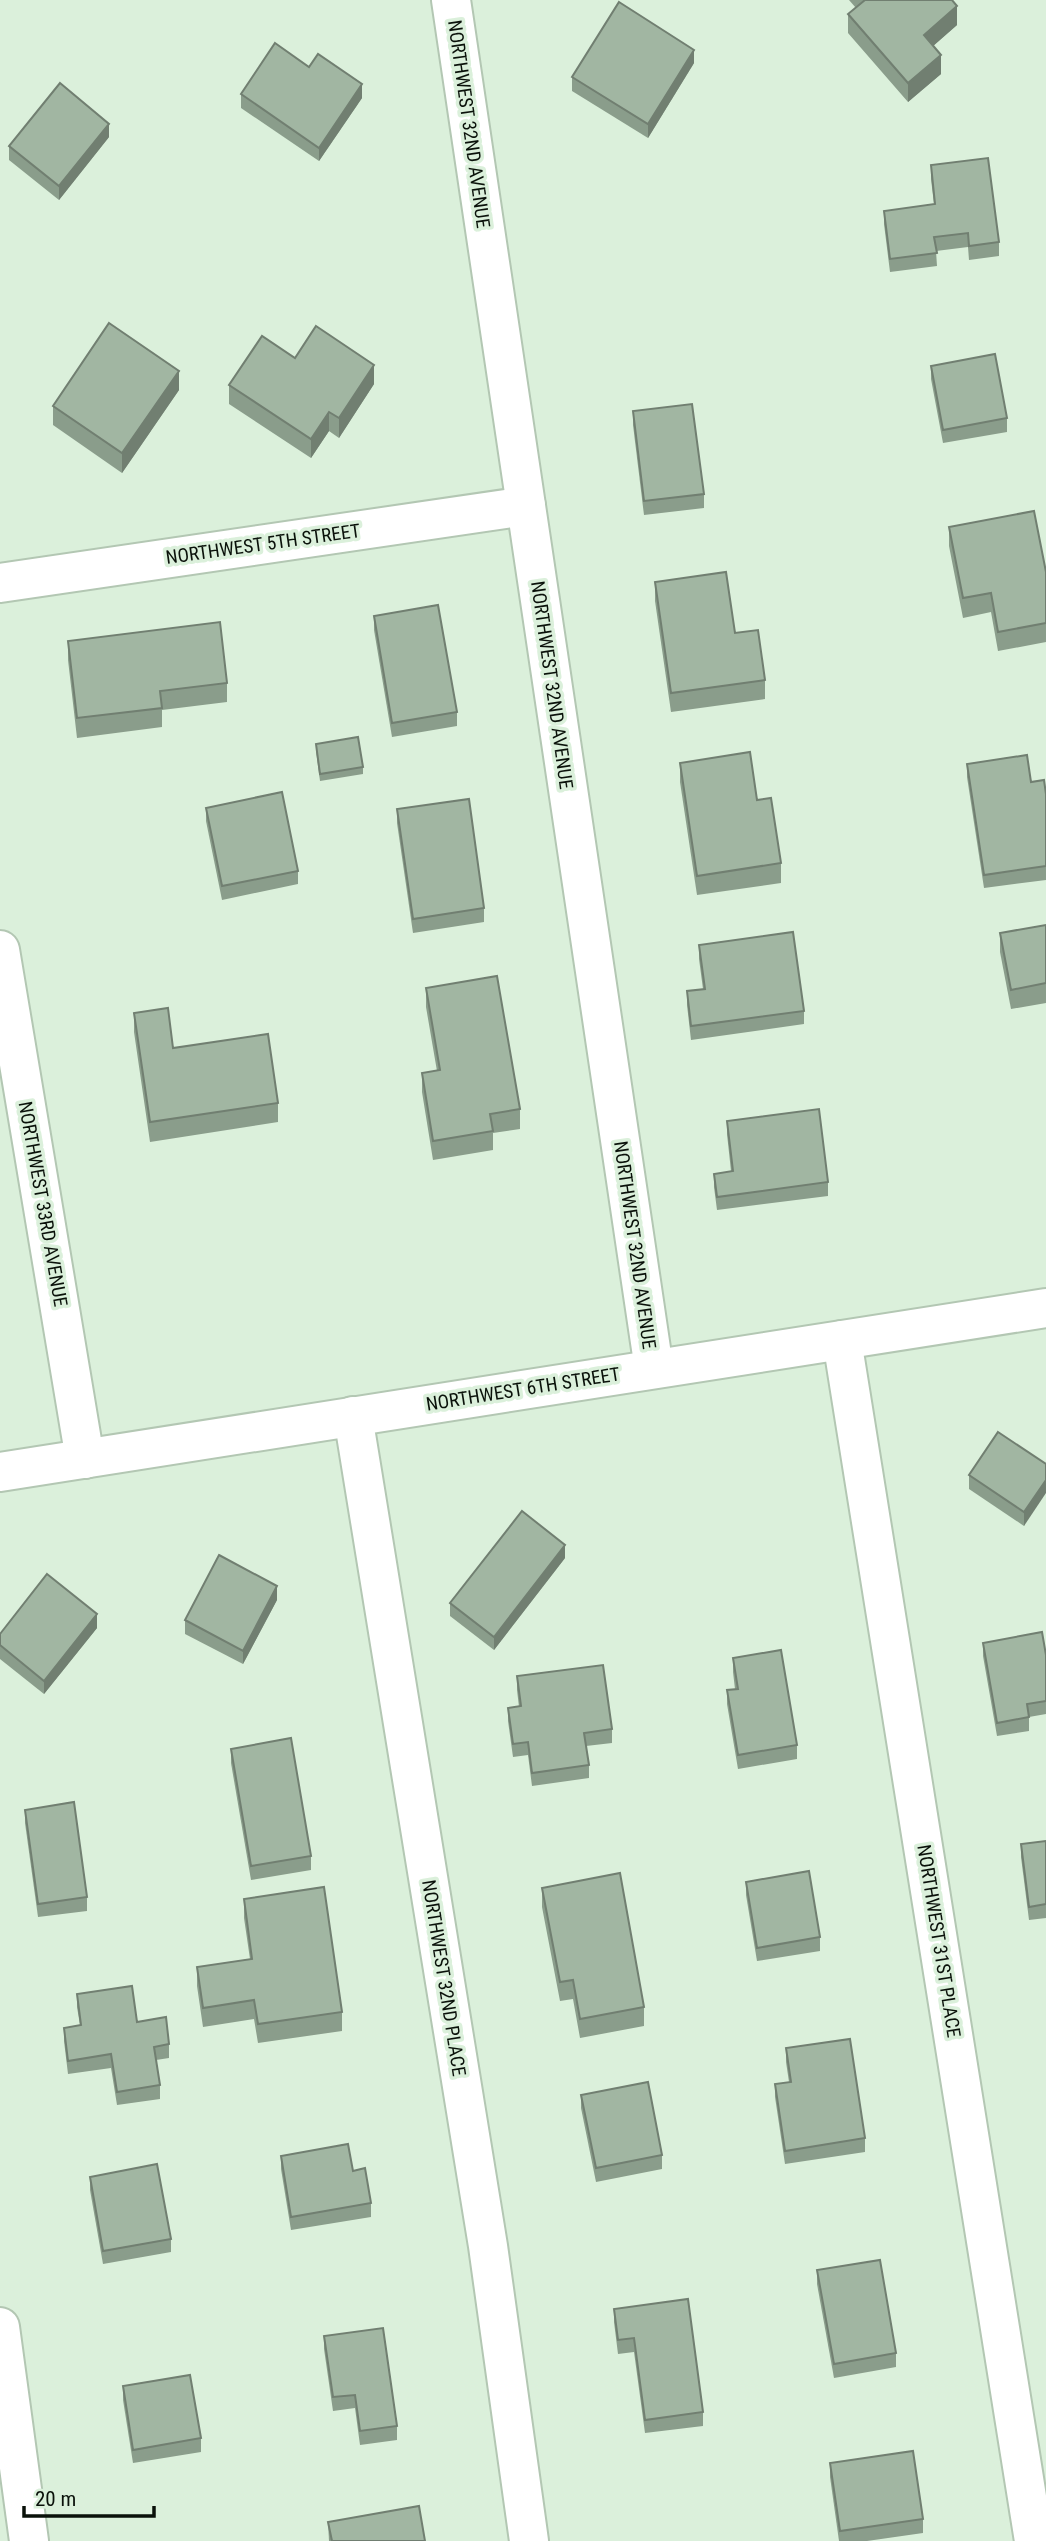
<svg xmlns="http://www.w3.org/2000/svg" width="1046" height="2541" font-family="'Roboto Condensed',sans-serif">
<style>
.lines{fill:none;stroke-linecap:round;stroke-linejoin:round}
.minor-casing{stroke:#b3c7b3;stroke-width:42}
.major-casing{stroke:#b3c7b3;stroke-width:42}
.minor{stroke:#fff;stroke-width:38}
.major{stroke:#fff;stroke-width:38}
.wall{fill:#8a9d8b}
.shaded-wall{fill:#717f71}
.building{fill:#a1b6a2;stroke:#717f71;stroke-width:2}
.labels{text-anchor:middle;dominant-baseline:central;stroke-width:7;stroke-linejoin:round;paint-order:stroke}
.street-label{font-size:19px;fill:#0a110a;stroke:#dbf0db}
</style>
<rect width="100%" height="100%" fill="#dbf0db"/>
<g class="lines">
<g class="minor-casing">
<g id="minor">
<path d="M451 0 654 1369"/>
<path d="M0 583 526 506"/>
<path d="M0 950 85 1459"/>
<path d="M842 1340 1034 2541"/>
<path d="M353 1416 488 2246 529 2541"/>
<path d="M0 2327 29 2541"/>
</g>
</g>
<g class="major-casing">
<path id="major" d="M0 1472 1046 1308"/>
</g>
<use href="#minor" class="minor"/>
<use href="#major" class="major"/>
</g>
<g class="wall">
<path d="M849 0H952L957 25 933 46 941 74 908 102 848 33V14L856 8Z"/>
<path d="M694 63 648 138 572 91V77Z"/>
<path d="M309 67 362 98 319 161 241 108V94Z"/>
<path d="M109 137 59 200 9 160V146Z"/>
<path d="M931 165 999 242V256L969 260 968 247 936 251 937 266 890 272 884 224V211L934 204 931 179Z"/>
<path d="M931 366 1007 418V432L943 443 931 379Z"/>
<path d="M374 384 339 438 329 431 311 458 229 404V385Z"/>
<path d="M179 390 122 473 53 425V406Z"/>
<path d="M633 411 704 494V508L644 515 633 425Z"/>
<path d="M949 527 1046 572V642L998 651 991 612 963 618 949 546Z"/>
<path d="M655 582 735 633 765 680V699L671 712 655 601Z"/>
<path d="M374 616 457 712V726L392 737 374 630Z"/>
<path d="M68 641 227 683V702L162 710V727L77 738 68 660Z"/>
<path d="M316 744 363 767V774L320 781 316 751Z"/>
<path d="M680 763 757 800 781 863V883L697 895 680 782Z"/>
<path d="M967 764 1031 782 1046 794V880L984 888 967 777Z"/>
<path d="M206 808 298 871V884L222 900 206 821Z"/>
<path d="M397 809 484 908V922L413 933 397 823Z"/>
<path d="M1046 925V1003L1011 1009 1000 952V933Z"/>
<path d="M699 945 804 1011V1024L691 1040 687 1005V991L703 989 699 959Z"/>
<path d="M426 988 520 1109V1129L493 1133V1150L433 1160 422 1092V1073L437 1071 426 1007Z"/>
<path d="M134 1013 173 1048 278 1103V1122L150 1142 134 1032Z"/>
<path d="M727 1121 828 1182V1196L717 1210 714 1187V1174L731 1171 727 1134Z"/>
<path d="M1046 1464 1024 1526 969 1489V1475Z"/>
<path d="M565 1558 494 1650 450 1616V1603Z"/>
<path d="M277 1600 243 1664 185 1634V1620Z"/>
<path d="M97 1628 44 1694 0 1659V1634Z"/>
<path d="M983 1643 1046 1655V1714L1029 1717V1731L997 1736 983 1656Z"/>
<path d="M733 1658 797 1745V1759L738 1769 727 1704V1690L735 1689 733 1672Z"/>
<path d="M517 1676 612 1729V1743L586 1746 589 1765V1778L532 1786 528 1755 513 1757 508 1721V1708L519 1707 517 1690Z"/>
<path d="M231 1749 311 1856V1870L251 1880 231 1763Z"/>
<path d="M25 1810 87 1897V1911L38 1917 25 1823Z"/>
<path d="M1046 1841V1918L1029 1920 1021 1857V1844Z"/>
<path d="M746 1882 820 1937V1951L757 1961 746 1895Z"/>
<path d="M542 1888 644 2007V2026L580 2038 573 1999 560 2001 542 1907Z"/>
<path d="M244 1899 342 2012V2031L258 2043 254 2019 203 2027 197 1986V1967L250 1959 244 1918Z"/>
<path d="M77 1994 137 2022 169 2044V2058L156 2060 160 2085V2099L117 2105 111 2068 68 2074 64 2041V2028L80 2025 77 2007Z"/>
<path d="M786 2048 865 2138V2152L785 2164 775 2097V2084L789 2082 786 2062Z"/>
<path d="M581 2095 662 2155V2169L596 2182 581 2108Z"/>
<path d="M281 2156 353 2171 371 2203V2217L291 2230 281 2169Z"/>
<path d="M90 2177 171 2239V2252L103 2264 90 2190Z"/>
<path d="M817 2270 896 2353V2367L834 2378 817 2284Z"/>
<path d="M614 2309 703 2412V2426L645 2433 634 2352 618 2354 614 2322Z"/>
<path d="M324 2336 397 2426V2440L360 2445 355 2408 333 2411 324 2349Z"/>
<path d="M123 2386 201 2438V2452L133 2463 123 2400Z"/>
<path d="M830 2463 923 2519V2533L867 2541H839L830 2477Z"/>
<path d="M328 2522 425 2541H329Z"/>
</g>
<g class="shaded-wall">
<path d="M957 6V25L924 54V35Z"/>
<path d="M694 50V63L648 138V124Z"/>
<path d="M941 55V74L908 102V83Z"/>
<path d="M362 84V98L319 161V148Z"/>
<path d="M109 124V137L59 200V186Z"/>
<path d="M374 365V384L339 438V418Z"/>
<path d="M179 371V390L122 473V453Z"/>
<path d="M329 412V431L311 458V439Z"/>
<path d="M1046 1480V1493L1024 1526V1512Z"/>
<path d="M565 1545V1558L494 1650V1637Z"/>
<path d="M277 1586V1600L243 1664V1651Z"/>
<path d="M97 1614V1628L44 1694V1681Z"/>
</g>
<g class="building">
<path d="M865 0H952L957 6 924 35 941 55 908 83 848 14Z"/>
<path d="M619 2 694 50 648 124 572 77Z"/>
<path d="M275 43 309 67 318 54 362 84 319 148 241 94Z"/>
<path d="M60 83 109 124 59 186 9 146Z"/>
<path d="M988 158 999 242 969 246 968 233 934 237 937 253 890 259 884 211 935 204 931 165Z"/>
<path d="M109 323 179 371 122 453 53 406Z"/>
<path d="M316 326 374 365 339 418 329 412 311 439 229 385 262 336 295 358Z"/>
<path d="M995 354 1007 418 943 430 931 366Z"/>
<path d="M692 404 704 494 644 501 633 411Z"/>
<path d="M1034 511 1046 572V623L998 632 991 593 963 598 949 527Z"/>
<path d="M726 572 735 633 758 630 765 680 671 693 655 582Z"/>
<path d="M438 605 457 712 392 723 374 616Z"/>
<path d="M220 622 227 683 160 691 162 708 77 718 68 641Z"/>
<path d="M358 737 363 767 320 774 316 744Z"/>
<path d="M750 752 757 800 771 798 781 863 697 876 680 763Z"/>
<path d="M1027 755 1031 782 1044 780 1046 794V866L984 875 967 764Z"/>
<path d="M282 792 298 871 222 886 206 808Z"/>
<path d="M469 799 484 908 413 919 397 809Z"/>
<path d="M1046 925V983L1011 990 1000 933Z"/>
<path d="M793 932 804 1011 691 1026 687 991 705 989 699 945Z"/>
<path d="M497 976 520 1109 490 1114 493 1131 433 1141 422 1073 440 1070 426 988Z"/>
<path d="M168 1008 173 1048 268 1034 278 1103 150 1122 134 1013Z"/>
<path d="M819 1109 828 1182 717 1197 714 1174 733 1171 727 1121Z"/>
<path d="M998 1432 1046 1464V1480L1024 1512 969 1475Z"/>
<path d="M522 1511 565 1545 494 1637 450 1603Z"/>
<path d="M219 1555 277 1586 243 1651 185 1620Z"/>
<path d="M47 1574 97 1614 44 1681 0 1645V1634Z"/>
<path d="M1042 1632 1046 1655V1701L1027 1704 1029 1717 997 1723 983 1643Z"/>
<path d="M781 1650 797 1745 738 1755 727 1690 738 1689 733 1658Z"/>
<path d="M603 1665 612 1729 584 1733 589 1765 532 1773 528 1742 513 1744 508 1708 521 1706 517 1676Z"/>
<path d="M291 1738 311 1856 251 1866 231 1749Z"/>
<path d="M74 1802 87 1897 38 1904 25 1810Z"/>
<path d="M1046 1841V1904L1029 1907 1021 1844Z"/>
<path d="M809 1871 820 1937 757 1948 746 1882Z"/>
<path d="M620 1873 644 2007 580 2019 573 1980 560 1982 542 1888Z"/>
<path d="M324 1887 342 2012 258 2024 254 2000 203 2008 197 1967 252 1959 244 1899Z"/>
<path d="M132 1986 137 2022 166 2017 169 2044 154 2047 160 2085 117 2092 111 2054 68 2061 64 2028 81 2025 77 1994Z"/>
<path d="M850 2039 865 2138 785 2151 775 2084 791 2082 786 2048Z"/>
<path d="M648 2082 662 2155 596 2168 581 2095Z"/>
<path d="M348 2144 353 2171 365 2168 371 2203 291 2217 281 2156Z"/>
<path d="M157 2164 171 2239 103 2251 90 2177Z"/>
<path d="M880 2260 896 2353 834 2364 817 2270Z"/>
<path d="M688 2299 703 2412 645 2420 634 2338 618 2340 614 2309Z"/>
<path d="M383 2328 397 2426 360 2431 355 2395 333 2397 324 2336Z"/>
<path d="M190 2375 201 2438 133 2450 123 2386Z"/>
<path d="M913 2451 923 2519 840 2531 830 2463Z"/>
<path d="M419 2506 425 2541H332L328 2522Z"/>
</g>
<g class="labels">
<g class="street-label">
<text transform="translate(469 124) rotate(82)">NORTHWEST 32ND AVENUE</text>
<text transform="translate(263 544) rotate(-8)">NORTHWEST 5TH STREET</text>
<text transform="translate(552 685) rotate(82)">NORTHWEST 32ND AVENUE</text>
<text transform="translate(43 1204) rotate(80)">NORTHWEST 33RD AVENUE</text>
<text transform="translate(635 1245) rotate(82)">NORTHWEST 32ND AVENUE</text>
<text transform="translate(523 1389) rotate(-9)">NORTHWEST 6TH STREET</text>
<text transform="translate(939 1941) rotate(81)">NORTHWEST 31ST PLACE</text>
<text transform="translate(444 1978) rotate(81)">NORTHWEST 32ND PLACE</text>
</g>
</g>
<path d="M24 2506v10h130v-10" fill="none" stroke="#0a110a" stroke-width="3.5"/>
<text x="35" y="2506" font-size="21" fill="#0a110a" stroke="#dbf0db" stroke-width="5" paint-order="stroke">20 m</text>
</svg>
